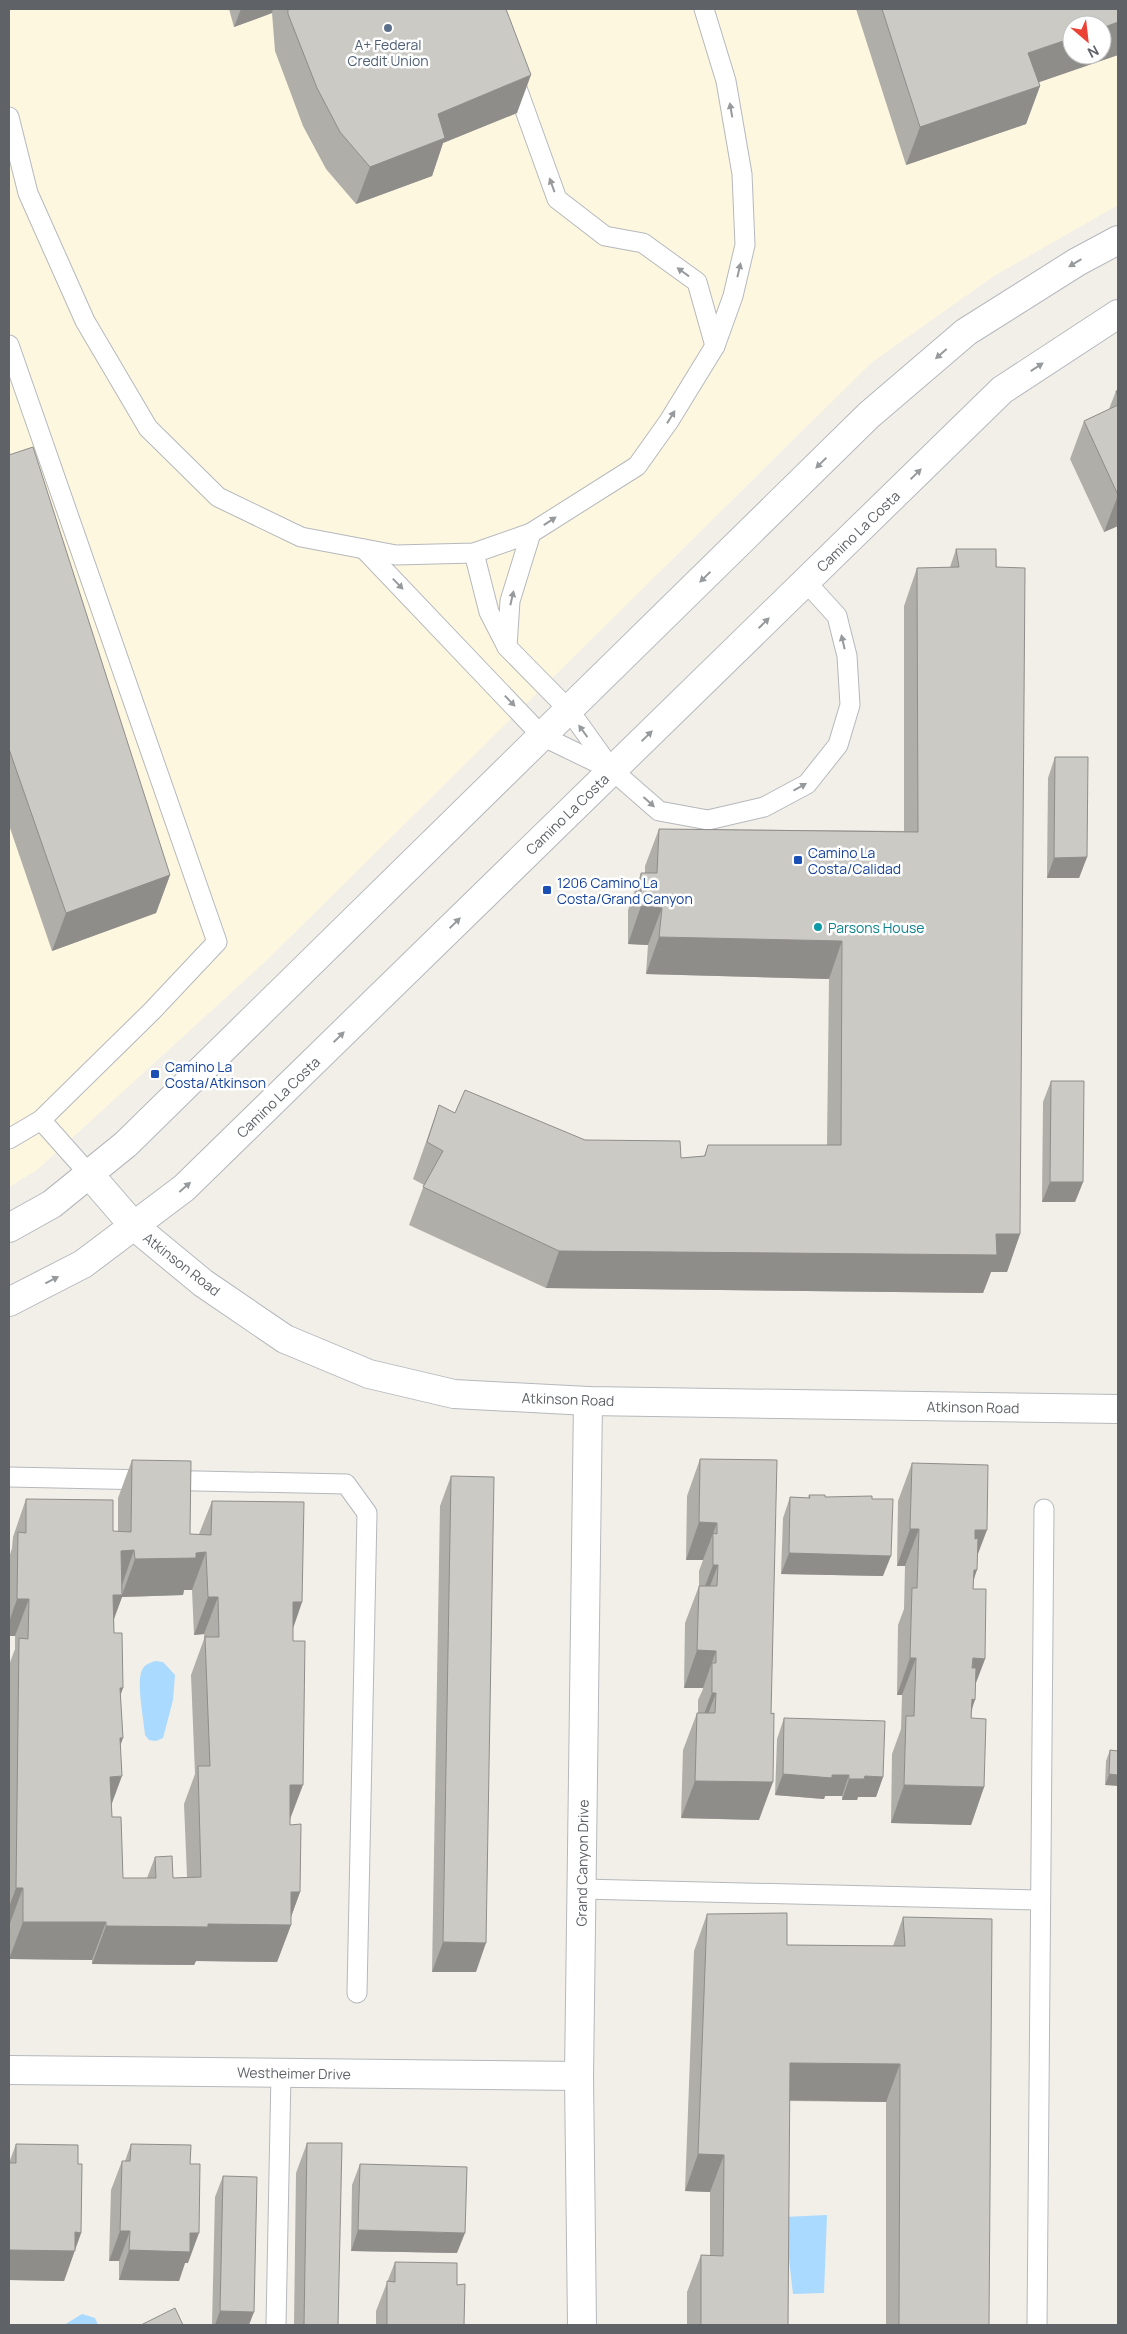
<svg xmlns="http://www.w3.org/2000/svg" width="1127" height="2334" font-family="Manrope,sans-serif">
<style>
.commercial{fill:#fef7e0;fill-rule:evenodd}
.water{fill:#aadaff}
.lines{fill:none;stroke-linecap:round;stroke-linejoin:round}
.service-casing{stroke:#b5b8bc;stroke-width:21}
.minor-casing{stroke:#b5b8bc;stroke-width:30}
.tertiary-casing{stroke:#b5b8bc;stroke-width:30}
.service{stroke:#fff;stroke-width:19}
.minor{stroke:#fff;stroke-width:28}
.tertiary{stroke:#fff;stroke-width:28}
.wall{fill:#afaea9;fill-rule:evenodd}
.shaded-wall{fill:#8f8d8a}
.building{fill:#cccac5;stroke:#8f8d8a;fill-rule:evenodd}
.oneway{fill:#979a9d}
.service-dot{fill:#5c6f8a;stroke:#fff;stroke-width:2}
.transit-dot{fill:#1a4fb4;stroke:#fff;stroke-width:2}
.culture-dot{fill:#0f9aa8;stroke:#fff;stroke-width:2}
.labels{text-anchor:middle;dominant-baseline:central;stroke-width:5;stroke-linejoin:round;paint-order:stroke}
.service-label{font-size:14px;fill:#4e5e75;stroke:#fff}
.street-label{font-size:14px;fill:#5f6368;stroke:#fff}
.transit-label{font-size:14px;fill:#164399;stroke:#fff;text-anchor:start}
.culture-label{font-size:14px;fill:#0d838f;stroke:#fff;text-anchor:start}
</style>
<rect width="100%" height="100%" fill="#f1efe8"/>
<path class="commercial" d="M9 9H1118V205L994 276 871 363 267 960 37 1170 9 1187ZM1072 25H1102V55H1072Z"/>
<g class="water">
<path d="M155 1661 163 1662 175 1675 173 1700 163 1738 156 1741 149 1740 145 1735C144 1720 136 1682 142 1670 145 1664 150 1663 155 1661Z"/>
<path d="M827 2215 824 2293 793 2294 784 2217Z"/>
<path d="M82 2314 95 2318 98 2325H64Z"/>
</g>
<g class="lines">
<g class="service-casing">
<g id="service">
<path d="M513 77 557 199 605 236 643 243 697 282 715 346"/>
<path d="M9 117 28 193 85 321 148 428 218 497 301 537 396 555 474 553 531 533 637 466 669 421 715 346 733 296 745 245 742 174 726 81 704 9"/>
<path d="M9 345 217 942 152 1011 41 1120 9 1139"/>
<path d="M531 533 510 601 507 647 569 710 612 770 659 811 708 820 764 807 807 784 838 745 850 705 847 656 837 616 806 582"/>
<path d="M364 549 542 736 610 769"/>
<path d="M474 553 489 612 507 647"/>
<path d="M41 1120 89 1174"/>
<path d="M9 1477 346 1484 367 1513 357 1993"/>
<path d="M582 1889 1039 1900"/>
<path d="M276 2325 281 2073"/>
<path d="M1037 2325 1044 1509"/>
</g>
</g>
<g class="minor-casing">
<g id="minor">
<path d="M9 2070 579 2076"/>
<path d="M582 2325 579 2076 588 1401"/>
</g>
</g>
<g class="tertiary-casing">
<g id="tertiary">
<path d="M89 1174 134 1226 203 1283 285 1339 369 1374 454 1394 588 1401 1118 1409"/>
<path d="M9 1228 52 1204 126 1144 869 415 966 332 1077 262 1118 240"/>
<path d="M9 1302 83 1264 184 1188 1002 390 1118 314"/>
</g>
</g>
<use href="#service" class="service"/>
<use href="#minor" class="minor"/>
<use href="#tertiary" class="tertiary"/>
</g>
<g class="wall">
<path d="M229 9H506L517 113 443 143 432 176 356 204 326 169 303 126 275 51 272 13 234 27Z"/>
<path d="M856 9H1118V55L1038 82 1040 86 1026 124 906 165Z"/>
<path d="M1118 390V526L1104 532 1070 459 1084 421 1109 409 1116 391Z"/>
<path d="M9 455 170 875 156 913 52 951 9 825Z"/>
<path d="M956 549H996L1020 1234 1007 1272H991L983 1293 546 1288 409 1225 424 1185 413 1179 439 1105 455 1113 585 1140 681 1158 704 1156 708 1145H827L829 979 646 974 648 945 628 944V910L641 873H645V866L659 829 904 831V606L917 568 950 567Z"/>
<path d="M1055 757 1087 857 1079 878H1047L1048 778Z"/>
<path d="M1051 1081 1083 1182 1075 1202H1042L1043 1102Z"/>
<path d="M700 1459 777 1460 759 1820 681 1818 683 1750 697 1713H698V1700L703 1689V1688H684L685 1623 699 1586V1571L703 1560H686L687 1496Z"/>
<path d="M132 1460 190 1534H199L212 1501 302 1602 293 1628 290 1825 300 1892 291 1917V1925L277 1962 196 1961 194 1965 92 1964V1960L9 1959V1665L15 1649V1636H9V1558L12 1548 13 1537 26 1499 113 1531 118 1532V1498ZM184 1590H192L194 1635 204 1634V1639L191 1675 195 1774 184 1804 187 1877 173 1878 155 1857 147 1878H123L112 1817 111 1806 120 1746 121 1696 114 1633V1619L122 1597 183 1595Z"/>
<path d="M912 1463 978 1554 974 1580 973 1589 985 1659 976 1682 972 1711 971 1718 984 1787 971 1825 891 1823 892 1754 901 1729 902 1695H897L898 1625 904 1609 905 1566H897L898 1501Z"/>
<path d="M451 1476 476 1972H432L440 1506Z"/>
<path d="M809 1495 825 1497 883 1576 781 1574 783 1518 790 1497 808 1498Z"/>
<path d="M784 1718 883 1777 876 1797H858L857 1800H842V1796H825L824 1799 775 1795 777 1739Z"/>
<path d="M1110 1750 1118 1751 1105 1785 1106 1761Z"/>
<path d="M707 1914 787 1945 893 1946 903 1917 989 2325H886V2102L789 2101 788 2325H687V2292L701 2255H710V2192L685 2191 694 1951Z"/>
<path d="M307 2143 338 2325H294L296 2173Z"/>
<path d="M16 2144 78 2164 81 2233 64 2281 9 2280V2163Z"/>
<path d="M131 2144 188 2263H185L179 2281 119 2280V2261H109L111 2190 122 2161H125Z"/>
<path d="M360 2164 457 2253 351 2251 352 2185Z"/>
<path d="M223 2176 249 2325H212L215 2197Z"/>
<path d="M395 2262 457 2285 464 2325H376V2311Z"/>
</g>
<g class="shaded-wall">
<path d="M241 9H273L272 13 234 27Z"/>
<path d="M1118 22V55L1014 91 1028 53 1072 38V55H1102V28Z"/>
<path d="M531 75 517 113 443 143 432 176 356 204 370 167 438 114Z"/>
<path d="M1040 86 1026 124 906 165 920 127Z"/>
<path d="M1118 495V526L1104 532Z"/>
<path d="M1087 857 1079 878H1047L1054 858Z"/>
<path d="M170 875 156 913 52 951 66 913Z"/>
<path d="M641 906 662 908 648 945 628 944Z"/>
<path d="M659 937 842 941 829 979 646 974Z"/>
<path d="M1050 1182H1083L1075 1202H1042Z"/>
<path d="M996 1234H1020L1007 1272H991L983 1293 546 1288 559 1251Z"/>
<path d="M699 1522 717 1523 703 1560H686Z"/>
<path d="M910 1529H919L905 1566H897Z"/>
<path d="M975 1530H987L973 1567Z"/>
<path d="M134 1550 121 1588V1551Z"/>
<path d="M206 1552 192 1590H184L183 1595 122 1597 109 1632 113 1595H122L135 1559Z"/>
<path d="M789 1553 891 1556 883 1576 781 1574Z"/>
<path d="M713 1565H718L704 1602H699Z"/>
<path d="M974 1570H977L964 1607Z"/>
<path d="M208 1597H218L204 1634 194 1635Z"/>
<path d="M17 1599H29L15 1636H9V1622Z"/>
<path d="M293 1602H302L289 1640Z"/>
<path d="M697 1650 716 1651 703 1688H684Z"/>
<path d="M910 1658H916L902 1695H897Z"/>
<path d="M973 1658 985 1659 971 1696Z"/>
<path d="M120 1688H123L110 1726Z"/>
<path d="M712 1693H716L702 1730H698Z"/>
<path d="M972 1699 975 1700 962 1737Z"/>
<path d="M120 1738H123L110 1775Z"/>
<path d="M783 1774 832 1775H849L842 1796H825L824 1799 775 1795Z"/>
<path d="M1109 1774 1118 1775V1786L1105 1785Z"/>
<path d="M122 1776 108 1814 110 1777Z"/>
<path d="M865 1776 883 1777 876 1797H858L857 1800H842L849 1779Z"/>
<path d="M695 1781 773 1782 759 1820 681 1818Z"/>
<path d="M290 1785H303L289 1822Z"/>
<path d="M904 1785 984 1787 971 1825 891 1823Z"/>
<path d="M16 1888H23L9 1926V1907Z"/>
<path d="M291 1892H300L288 1925H291L277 1962 196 1961 194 1965 92 1964 106 1926 208 1924Z"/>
<path d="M23 1922H106L92 1960 9 1959Z"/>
<path d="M443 1942 486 1943 476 1972H432Z"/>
<path d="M790 2063 900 2064 886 2102 776 2100Z"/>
<path d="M698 2154 724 2155 710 2192 685 2191Z"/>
<path d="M358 2230 465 2233 457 2253 351 2251Z"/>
<path d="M120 2231H130L119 2261H109Z"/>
<path d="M75 2232 81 2233 64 2281 9 2280V2250Z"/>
<path d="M190 2233H199L188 2263H185L179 2281 119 2280 129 2250Z"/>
<path d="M220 2311 254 2312 249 2325H215Z"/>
</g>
<g class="building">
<path d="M288 9H506L531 75 438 114 445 138 370 167 340 132 317 88 288 14Z"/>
<path d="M882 9H1118V22L1102 28V25H1072V38L1028 53 1040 86 920 127Z"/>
<path d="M1118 390V397L1116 391Z"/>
<path d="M1118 405V495L1084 421Z"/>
<path d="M33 447 170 875 66 913 9 749V455Z"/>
<path d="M956 549H996V567L1025 568 1020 1234H996L997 1255 559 1251 423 1187 443 1151 427 1142 439 1105 455 1113 465 1090 585 1140 680 1141 681 1158 705 1156 708 1145H841L842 941 659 937 662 908 641 906V873H657L659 829 918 832 917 568 959 567Z"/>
<path d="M1055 757H1088L1087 857 1054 858Z"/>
<path d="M1051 1081H1084L1083 1182H1050Z"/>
<path d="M700 1459 777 1460 771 1714 774 1713 773 1782 695 1781 697 1713H715L716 1693H712V1663H716V1651L697 1650 699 1586H717L718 1565H713V1533L717 1534V1523L699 1522Z"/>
<path d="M132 1460 191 1461 190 1534 211 1535 212 1501 304 1502 302 1602H293V1641H305L303 1785H290V1825L301 1824 300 1892H291V1925L208 1924V1927L106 1926V1922H23V1888H16L19 1638 28 1639 29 1599H17L18 1532 26 1533V1499L113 1500V1531L131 1532ZM134 1550 135 1559 196 1558V1553L206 1552 208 1597H218L219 1637H205L210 1766H198L201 1877 173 1878 172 1856 155 1857 156 1878H123L121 1817H112L110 1777 122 1776 120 1738H123L120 1688H123L122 1633H114L113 1595H122L121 1551Z"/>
<path d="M912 1463 988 1465 987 1530H975V1539L978 1538 977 1570H974L973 1589H986L985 1659 973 1658 972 1668H976L975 1700 972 1699 971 1718 986 1719 984 1787 904 1785 906 1716H914L916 1658H910L912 1588H917L919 1529H910Z"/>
<path d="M451 1476 494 1477 486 1943 443 1942Z"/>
<path d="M809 1495H825V1497L872 1496V1499H893L891 1556 789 1553 790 1497 810 1498Z"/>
<path d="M784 1718 885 1721 883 1777 865 1776 864 1779H849V1775H832V1778L783 1774Z"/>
<path d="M1110 1750 1118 1751V1775L1109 1774Z"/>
<path d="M787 1913V1945L905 1946 903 1917 992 1919 989 2325H899L900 2064 790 2063 788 2325H701V2255L723 2256 724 2155 698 2154 707 1914Z"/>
<path d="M307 2143H342L338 2325H304Z"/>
<path d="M16 2144 78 2145V2164H82L81 2233 75 2232V2251L9 2250V2163H16Z"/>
<path d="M131 2144 191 2145 190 2164H200L199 2233H190V2252L129 2250 130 2231H120L122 2161H130Z"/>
<path d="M360 2164 467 2167 465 2233 358 2230Z"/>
<path d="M223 2176 257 2177 254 2312 220 2311Z"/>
<path d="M395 2262 457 2263V2285L465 2284 464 2325H387V2281L395 2282Z"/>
<path d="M175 2308 183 2325H141Z"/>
</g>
<defs><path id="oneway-solid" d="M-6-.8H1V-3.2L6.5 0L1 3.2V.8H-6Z" transform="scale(1.25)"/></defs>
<g class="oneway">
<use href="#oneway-solid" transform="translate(731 110) rotate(-100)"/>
<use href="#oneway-solid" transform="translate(552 185) rotate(-110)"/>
<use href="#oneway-solid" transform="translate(1075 263) rotate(149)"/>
<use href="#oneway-solid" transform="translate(739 270) rotate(-77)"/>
<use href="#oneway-solid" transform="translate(683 272) rotate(-144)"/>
<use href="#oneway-solid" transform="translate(941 354) rotate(139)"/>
<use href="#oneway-solid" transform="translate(1037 367) rotate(-33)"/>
<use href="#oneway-solid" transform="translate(671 417) rotate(-58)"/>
<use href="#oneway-solid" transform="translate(821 463) rotate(136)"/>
<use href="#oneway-solid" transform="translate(916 474) rotate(-44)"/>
<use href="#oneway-solid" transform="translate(550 521) rotate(-33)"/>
<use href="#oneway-solid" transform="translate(705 577) rotate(136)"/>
<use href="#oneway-solid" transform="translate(398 584) rotate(46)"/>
<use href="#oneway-solid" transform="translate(512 598) rotate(-77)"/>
<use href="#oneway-solid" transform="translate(764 623) rotate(-44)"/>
<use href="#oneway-solid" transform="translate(843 642) rotate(-103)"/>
<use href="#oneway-solid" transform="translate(510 701) rotate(46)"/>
<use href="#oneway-solid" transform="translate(583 731) rotate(-126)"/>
<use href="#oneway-solid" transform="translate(647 736) rotate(-44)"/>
<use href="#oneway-solid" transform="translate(800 787) rotate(-29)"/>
<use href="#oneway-solid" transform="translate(649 802) rotate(42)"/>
<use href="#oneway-solid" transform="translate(455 923) rotate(-44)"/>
<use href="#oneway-solid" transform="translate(339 1037) rotate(-44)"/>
<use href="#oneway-solid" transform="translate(185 1187) rotate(-41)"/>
<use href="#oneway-solid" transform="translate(52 1280) rotate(-27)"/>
</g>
<circle class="service-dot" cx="388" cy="28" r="5"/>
<g class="transit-dot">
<rect x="793" y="855" width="10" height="10" rx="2.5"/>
<rect x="542" y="885" width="10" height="10" rx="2.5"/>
<rect x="150" y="1069" width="10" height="10" rx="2.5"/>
</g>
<circle class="culture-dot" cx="818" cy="927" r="5"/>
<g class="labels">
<g class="service-label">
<text x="388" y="44">A+ Federal<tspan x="388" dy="16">Credit Union</tspan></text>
</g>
<g class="street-label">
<text transform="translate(858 531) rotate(-44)">Camino La Costa</text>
<text transform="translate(567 814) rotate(-44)">Camino La Costa</text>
<text transform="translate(278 1097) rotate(-44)">Camino La Costa</text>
<text transform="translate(182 1264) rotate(38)">Atkinson Road</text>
<text transform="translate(568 1399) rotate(2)">Atkinson Road</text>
<text transform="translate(973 1407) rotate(1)">Atkinson Road</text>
<text transform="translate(582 1863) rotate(-89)">Grand Canyon Drive</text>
<text transform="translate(294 2073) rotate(1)">Westheimer Drive</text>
</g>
<g class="transit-label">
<text x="808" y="852">Camino La<tspan x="808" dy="16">Costa/Calidad</tspan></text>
<text x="557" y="882">1206 Camino La<tspan x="557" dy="16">Costa/Grand Canyon</tspan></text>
<text x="165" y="1066">Camino La<tspan x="165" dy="16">Costa/Atkinson</tspan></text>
</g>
<g class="culture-label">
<text x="828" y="927">Parsons House</text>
</g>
</g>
<rect width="1127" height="2334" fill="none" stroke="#5f6368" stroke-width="20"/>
<g transform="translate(1087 40) rotate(152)"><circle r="24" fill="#ffffff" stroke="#bfc1c3"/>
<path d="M0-4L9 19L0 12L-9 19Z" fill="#ea4335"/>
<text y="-8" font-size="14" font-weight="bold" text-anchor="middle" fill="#5f6368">N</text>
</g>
</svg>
